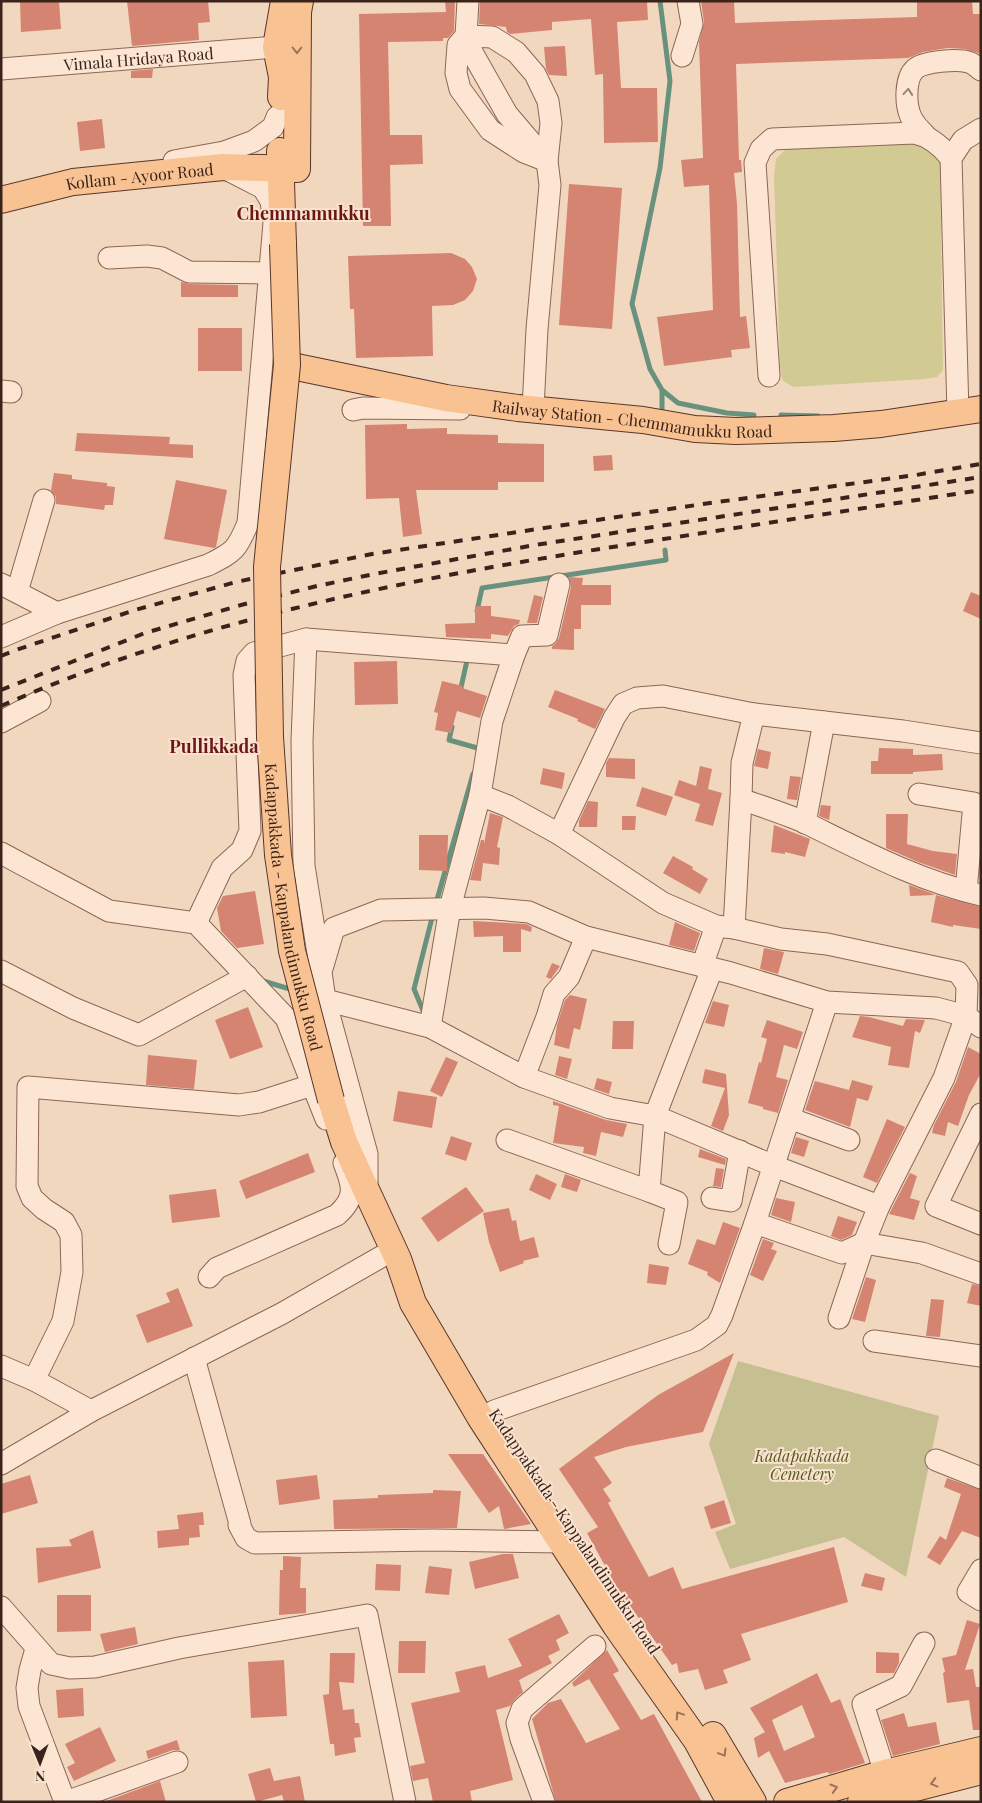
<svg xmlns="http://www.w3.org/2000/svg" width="982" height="1803" font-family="'Playfair Display',serif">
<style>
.green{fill:#d1ca92}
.cemetery{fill:#c5bf92}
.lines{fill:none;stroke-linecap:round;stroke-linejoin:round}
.stream{stroke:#69927e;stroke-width:5}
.building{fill:#d48471;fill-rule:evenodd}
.minor-casing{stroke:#8c6655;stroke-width:23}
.major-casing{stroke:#59362a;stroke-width:28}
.minor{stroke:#fce6d3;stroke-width:21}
.major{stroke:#f9c292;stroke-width:26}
.rail{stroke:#3a231b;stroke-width:4;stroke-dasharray:9 9;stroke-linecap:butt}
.major-bridge-casing{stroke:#59362a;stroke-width:28;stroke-linecap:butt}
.major-bridge{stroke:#f9c292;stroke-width:26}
.oneway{stroke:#9a7256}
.oneway2{stroke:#9b8477}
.labels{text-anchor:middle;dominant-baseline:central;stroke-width:4;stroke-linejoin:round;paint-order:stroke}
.street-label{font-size:16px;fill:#3a231b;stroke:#f9e3cf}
.park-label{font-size:16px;font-style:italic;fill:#575920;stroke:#f9e3cf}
.neighbourhood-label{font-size:18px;font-weight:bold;fill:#6b1718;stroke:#f9e3cf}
</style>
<rect width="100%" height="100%" fill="#f2d7bf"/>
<path class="green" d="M916 142 940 157 943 370 937 377 924 379 793 387 782 380 780 366 774 176 776 159 789 146Z"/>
<path class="cemetery" d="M738 1361 939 1416 906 1577 844 1537 730 1569 715 1532 736 1524 709 1444Z"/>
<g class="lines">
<g class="stream">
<path d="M660 1 670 81 660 168 632 304 650 369 662 390 678 403 727 413 754 415"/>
<path d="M662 390V415"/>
<path d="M781 415 818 416"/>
<path d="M477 611 482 588 666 560 665 550"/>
<path d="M460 692 468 656"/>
<path d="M452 727 449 740 481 749 480 752"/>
<path d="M436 903 473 774"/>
<path d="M260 980 293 990"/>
<path d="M424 1013 414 989 433 914"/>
</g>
</g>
<g class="building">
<path d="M20 1H59L61 29 21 32Z"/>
<path d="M127 1H208L210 22 198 23 199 40 132 46Z"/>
<path d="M445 1H455L454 31 448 38H443V41L388 42 390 135H422L423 164 390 165 391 226H363L359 14 446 12Z"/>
<path d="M480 1H647L648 20 617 22 621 88H657L658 142 604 143 603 74 595 75 591 19 552 22V30L510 34 507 32 506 27 479 24Z"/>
<path d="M701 1H734L735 23 917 17V1H972L973 14H981V54L965 49 948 48 923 52 908 58 736 64 739 160H741L742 172 734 173 737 204 740 317 746 316 750 348 731 350 732 357 664 366 657 317 713 310 709 185 684 187 681 160 703 158 699 42 704 22Z"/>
<path d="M565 46 567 76 549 75 546 69 544 47Z"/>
<path d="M153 69 152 78H131V71Z"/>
<path d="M102 119 105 148 80 151 77 122Z"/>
<path d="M569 184 622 188 612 329 559 325Z"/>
<path d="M451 253 465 259 472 267 477 279 473 291 465 300 453 305 432 306 433 356 356 358 354 309H350L348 256Z"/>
<path d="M181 282 189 284 238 285V297H181Z"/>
<rect x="198" y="328" width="44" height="43"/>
<path d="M407 424V429L447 428V434L498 435V443L544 444V482H498V490H416L422 534 403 537 399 498 366 499 365 425Z"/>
<path d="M77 433 170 437 169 444 193 445V458L75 451Z"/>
<path d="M612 455 613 470 594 471 593 456Z"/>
<path d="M54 473 72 475V479L107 483V486L115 487 113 505H105L104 510 56 504V497L51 490Z"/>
<path d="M176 480 227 490 216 547 214 548 164 539Z"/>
<path d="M569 577 583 578 582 585H611V605H581V629H574V650L552 649V646L555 644 559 638 571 587Z"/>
<path d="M971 592 981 596V619L963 611Z"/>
<path d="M534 595 543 597 537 623H527Z"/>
<path d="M475 606H491V616L520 620 519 624 514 626 508 636 491 634V639L446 637 445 624 475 623Z"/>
<path d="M397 661 398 704 355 705 354 662Z"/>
<path d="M442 681 463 686 462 688 487 696 480 718 457 711 451 733 435 730 438 713 434 712Z"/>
<path d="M555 690 605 709 595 729 577 721 578 719 548 707Z"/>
<path d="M879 748 913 749V755L942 754 943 770 913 772V774H871V761H878Z"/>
<path d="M758 749 771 752 768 769 754 766Z"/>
<path d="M609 758 635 759V779L606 777V763Z"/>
<path d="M700 766 712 769 708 789 722 793 713 826 695 821 700 804 674 795 679 780 696 786Z"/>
<path d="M543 768 565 773 562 789 540 784Z"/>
<path d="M790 776 801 777 797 800 787 799Z"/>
<path d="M642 787 673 797 666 816 636 806Z"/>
<path d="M588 801 598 802 597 827H579V821Z"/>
<path d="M821 805 831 806 829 820 819 816Z"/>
<path d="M490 813 503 817 497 847 500 848 499 865 483 863 481 881 470 880 481 840H484V844Z"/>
<path d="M886 814H908L907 844 933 851 957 854 955 875 918 862 886 848Z"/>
<path d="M622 816H636L635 830H622Z"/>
<path d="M774 825 810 839 805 857 785 852V854L771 852Z"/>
<path d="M419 835H448L447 871 419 870Z"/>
<path d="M673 856 693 867 692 869 708 879 700 894 663 873Z"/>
<path d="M909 885 931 893 935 895 910 896Z"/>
<path d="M255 891 264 944 237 948 221 931 217 908 223 896Z"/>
<path d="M936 895 981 907V929L953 925V927L931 922Z"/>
<path d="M473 921 526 924 532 927 531 932 521 929V952H503V936L474 937Z"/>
<path d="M675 922 700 933 694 951 669 945Z"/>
<path d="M764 948 784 952 778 974 760 969Z"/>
<path d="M552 963 560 966 551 979 546 977Z"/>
<path d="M570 995 587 999 580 1030 574 1028 569 1049 554 1045 557 1025 565 1000Z"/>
<path d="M713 1001 729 1005 724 1027 705 1023Z"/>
<path d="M248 1007 263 1047 230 1059 215 1020Z"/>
<path d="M860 1016 869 1017 903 1026 906 1019 925 1020 920 1033 915 1031 909 1068 888 1065 891 1047 852 1037Z"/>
<path d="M767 1020 803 1032 797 1049 784 1045 776 1077 788 1080 778 1113 763 1109V1107L748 1103 759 1062 761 1063 767 1039 761 1037Z"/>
<path d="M613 1021H634L633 1049H612Z"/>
<path d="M968 1047 981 1054V1073L969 1095 958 1126 948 1122 945 1136 932 1133 934 1125 956 1082Z"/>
<path d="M148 1055 197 1060 194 1089 146 1085Z"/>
<path d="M559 1056 572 1059 567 1079 555 1075Z"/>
<path d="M446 1057 458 1062 442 1097 430 1091Z"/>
<path d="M705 1069 726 1074 729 1115 723 1131 711 1126 725 1088 702 1083Z"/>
<path d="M597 1078 612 1082 609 1094 594 1089Z"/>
<path d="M852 1080 873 1086 868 1101 857 1098 850 1127 805 1110 815 1081 849 1090Z"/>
<path d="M398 1091 437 1097 432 1128 393 1121Z"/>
<path d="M553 1101 606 1120 627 1124 623 1137 601 1132 596 1156 583 1153 584 1147 553 1143 559 1106 553 1105Z"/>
<path d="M887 1119 905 1127 877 1183 863 1177Z"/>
<path d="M451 1136 472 1143 466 1161 445 1154Z"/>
<path d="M796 1137 809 1141 804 1157 791 1153Z"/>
<path d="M700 1149 726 1159 725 1165 698 1157Z"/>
<path d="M308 1153 315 1172 246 1199 239 1181Z"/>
<path d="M716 1168 724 1169 721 1187 713 1186Z"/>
<path d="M910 1173 917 1176 910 1198 920 1201 914 1220 889 1214Z"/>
<path d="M536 1174 557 1184 550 1200 529 1190Z"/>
<path d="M565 1174 581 1180 577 1192 561 1187Z"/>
<path d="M466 1187 484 1211 438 1242 421 1218Z"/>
<path d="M216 1189 220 1217 172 1223 169 1195Z"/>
<path d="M776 1198 795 1202 791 1222 771 1215Z"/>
<path d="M509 1208 512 1221 516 1220 520 1241 534 1237 539 1257 523 1261 524 1263 500 1272 489 1242 483 1213Z"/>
<path d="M838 1216 857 1222 852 1235 841 1240 831 1236Z"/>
<path d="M723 1222 740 1228 720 1283 707 1275 708 1272 688 1264 697 1239 715 1245Z"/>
<path d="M763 1239 774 1243 771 1249 777 1251 763 1281 750 1275Z"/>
<path d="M649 1264 669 1267 666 1285 647 1283Z"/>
<path d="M866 1277 876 1280 865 1322 852 1319Z"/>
<path d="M972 1284 981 1286V1306L967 1303Z"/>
<path d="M178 1288 193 1326 147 1343 136 1315 170 1302 166 1293Z"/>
<path d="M931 1299 944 1300 940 1337 926 1336Z"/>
<path d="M734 1353 703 1432 626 1447 594 1457 612 1483 603 1489 611 1501 608 1503 649 1577 673 1567 682 1589 834 1547 848 1602 741 1634 751 1660 723 1670 728 1683 705 1690 698 1669 679 1673 677 1663 672 1665 616 1586 587 1533 598 1527 559 1469 658 1395Z"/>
<path d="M448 1454H483L531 1524 504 1529 499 1506 489 1513Z"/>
<path d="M30 1475 38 1503 1 1514V1484Z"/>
<path d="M317 1475 320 1499 279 1505 276 1480Z"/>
<path d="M947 1478 981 1490V1538L962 1531 940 1565 927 1557 940 1536 946 1540 961 1494 944 1487Z"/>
<path d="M433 1490 461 1491 457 1528 334 1529 333 1500 378 1498V1495L433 1493Z"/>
<path d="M724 1500 731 1523 711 1529 704 1507Z"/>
<path d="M203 1512 204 1525H199L200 1537 189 1538V1545L158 1548 157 1531 179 1529 177 1515Z"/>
<path d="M93 1530 101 1568 38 1583 36 1548 72 1546 69 1540Z"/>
<path d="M503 1554H513L519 1578 475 1589 469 1562Z"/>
<path d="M283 1556 301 1557 300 1588H306V1613L279 1615 280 1570H283Z"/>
<path d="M376 1564 401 1565 400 1591 375 1590Z"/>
<path d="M429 1566 452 1569 449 1595 425 1593Z"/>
<path d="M865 1573 885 1578 882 1591 861 1586Z"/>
<path d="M57 1595H91V1631L57 1632Z"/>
<path d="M559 1614 569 1633 556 1640 560 1650 548 1656 552 1663 519 1680 523 1692 514 1700 510 1706 496 1710 513 1780 470 1791 472 1802H433L428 1778 413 1781 410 1766 425 1763 411 1703 460 1692 455 1672 485 1665 488 1678 522 1666 508 1639Z"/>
<path d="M967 1620 980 1624 965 1670 973 1669 976 1687H981V1730H973L969 1700 947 1703 943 1673 945 1672 942 1658 956 1655Z"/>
<path d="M135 1627 138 1644 105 1652 100 1634Z"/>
<path d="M399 1641H426L425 1673H398Z"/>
<path d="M607 1650 619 1671 613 1674 641 1720 654 1714 702 1802H556L532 1719 548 1703 561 1699 586 1743 620 1729 589 1679 574 1687 572 1683Z"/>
<path d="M876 1652 899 1653V1663L894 1673H876Z"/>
<path d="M330 1653H355L354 1683 339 1682 343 1710 354 1709 355 1723H359L361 1737 354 1738 356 1752 335 1756 334 1744H330L323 1695 329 1694Z"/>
<path d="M284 1660 287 1716 251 1718 248 1662Z"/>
<path d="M817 1673 831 1703 840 1699 865 1763 829 1774 828 1772 785 1783 769 1751 758 1758 754 1738 765 1732 750 1708ZM802 1705 815 1737 784 1751 772 1720Z"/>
<path d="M83 1688 84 1716 58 1718 56 1690Z"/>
<path d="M904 1713 908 1727 936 1722 940 1744 893 1756 881 1720Z"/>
<path d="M100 1727 116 1761 74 1781 67 1767 75 1763 65 1744Z"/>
<path d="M177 1740 180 1750H173L148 1759 146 1751Z"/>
<path d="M270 1768 274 1781 300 1776 305 1802H284L282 1795 256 1802 248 1774Z"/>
<path d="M160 1781 166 1802H104Z"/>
</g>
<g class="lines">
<g class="minor-casing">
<g id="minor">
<path d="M468 1 466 36 473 54 507 114 547 161 550 185 537 329 533 409"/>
<path d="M466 36 492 37 516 52 535 74 548 101 551 123 547 161 524 152 490 130 460 89 456 73 458 45Z"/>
<path d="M682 56 692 24 688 1"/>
<path id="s1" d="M1 69 276 47"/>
<path d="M925 135C919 129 914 124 911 117 905 104 905 78 915 69 923 61 958 59 968 62 973 63 977 67 981 70"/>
<path d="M174 161 224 152 254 141 273 127 277 117 281 114"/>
<path d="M109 258 147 256 162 258 189 272 270 273"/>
<path d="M769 376 755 163 761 149 772 139 914 133C930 136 941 146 951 158"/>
<path d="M1 391 11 392"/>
<path d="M353 410 363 408 460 409"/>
<path d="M958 413 951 158 963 140 981 129"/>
<path d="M1 584 57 613"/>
<path d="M17 592 44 500"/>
<path d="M1 637 57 613 208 565C234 552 237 550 248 523L274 223 271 201 263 188 224 168"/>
<path d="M306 639 514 655 492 721 480 795"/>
<path d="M514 655 522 636 547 635 559 584"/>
<path d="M754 714 742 763 741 799C763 807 786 814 806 823 863 851 919 881 981 895"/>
<path d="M1 722 40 701"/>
<path d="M919 794 974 803 966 891"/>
<path d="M805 823 824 722"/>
<path d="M1 853 109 911 196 923 286 1018 326 1119"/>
<path d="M196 923 222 868 242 850 250 831 244 675 247 661 254 653 306 639 302 741 304 866 320 966"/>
<path d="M734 928 741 799"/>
<path d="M702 966 716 926"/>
<path d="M1 971 73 1008 139 1035 247 976"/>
<path d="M325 1000 430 1027 524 1077 610 1108 655 1116 774 1166 879 1206 944 1078 966 1016 967 985 958 972 827 944 781 939 734 928 716 926 663 903 559 834"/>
<path d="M430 1027 450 908 480 795 508 806 559 834 614 718 623 704 637 698 663 696 754 714 903 731 981 743"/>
<path d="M524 1077 547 1017 554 994 569 977 586 937"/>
<path d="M981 1114 936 1206 981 1224"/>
<path d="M789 1118 849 1140"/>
<path d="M507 1140 649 1191 655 1116 712 969"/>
<path d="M367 1189V1154L325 1000 321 972 334 928 381 910 484 908 529 912 586 937 731 973 827 1002 936 1008 966 1016 981 1027"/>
<path d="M649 1191 677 1202 669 1244"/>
<path d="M712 1198 731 1201 740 1151"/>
<path d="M879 1206 864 1243 922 1253 981 1274"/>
<path d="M755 1223 842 1253 864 1243"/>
<path d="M209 1277 217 1268 337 1215C357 1197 353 1186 344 1163"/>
<path d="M839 1318 864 1243"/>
<path d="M874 1341 981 1356"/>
<path d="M194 1358 240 1524 239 1525 246 1538 255 1543 433 1540 562 1542"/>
<path d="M1 1366 34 1380 91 1411"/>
<path d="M34 1380 63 1321 72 1272 71 1235 64 1222 44 1209 32 1198 27 1186 28 1087 239 1105 259 1102 312 1085"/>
<path d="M494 1411 696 1340 717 1325 722 1315 755 1223 827 1002"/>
<path d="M936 1460 981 1478"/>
<path d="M1 1464 91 1411 281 1314 393 1250"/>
<path d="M981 1570 968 1592 981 1600"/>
<path d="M1 1607 51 1664 70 1668 95 1667 179 1648 367 1615 405 1802"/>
<path d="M36 1649 30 1670 27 1688 29 1706 65 1802"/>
<path d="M885 1773 863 1704 901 1686 924 1643"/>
<path d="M66 1802 177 1762"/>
<path d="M544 1802 521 1739 517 1723 522 1709 595 1646"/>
</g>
</g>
<g class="major-casing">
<g id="major">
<path d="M281 97 282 77 276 47 284 1"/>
<path d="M280 151 283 244"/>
<path id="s2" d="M1 200 73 182 223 167 297 169 298 12 300 1"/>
<path id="s3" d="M287 365 446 398 518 408 643 420 695 429 736 431 834 428 881 424 981 409"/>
<path d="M331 1100 344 1142 398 1259 413 1303 480 1417 616 1626 697 1741 730 1802"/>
<path d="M713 1735 753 1802"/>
<path d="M787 1802 885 1773 981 1750"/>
<path d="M861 1802 981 1771"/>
</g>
</g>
<use href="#minor" class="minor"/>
<use href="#major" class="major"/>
<g class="rail">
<path d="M1 656 13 651 135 610 236 582 372 554 703 504 916 475 981 464"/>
<path d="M1 690 145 633 241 605 317 586 374 574 535 545 981 477"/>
<path d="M1 706C207 615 430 575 651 541 761 524 871 507 981 490"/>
</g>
<g class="major-bridge-casing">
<g id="major-bridge">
<path id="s4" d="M283 244 287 365 267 567 270 737 278 855 292 951 331 1100"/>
</g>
</g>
<use href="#major-bridge" class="major-bridge"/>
</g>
<defs><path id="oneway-chevron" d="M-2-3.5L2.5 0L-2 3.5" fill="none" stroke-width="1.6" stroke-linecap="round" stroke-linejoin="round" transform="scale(1.25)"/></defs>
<g class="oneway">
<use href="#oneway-chevron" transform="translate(297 50) rotate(90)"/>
<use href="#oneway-chevron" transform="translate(679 1715) rotate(-124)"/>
<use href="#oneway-chevron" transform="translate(723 1753) rotate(59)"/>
<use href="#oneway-chevron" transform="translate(934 1783) rotate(165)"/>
<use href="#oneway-chevron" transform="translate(834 1788) rotate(-16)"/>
</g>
<use class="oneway2" href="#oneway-chevron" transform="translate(908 92) rotate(-85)"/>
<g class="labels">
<g class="street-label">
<text stroke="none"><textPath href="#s1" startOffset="138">Vimala Hridaya Road</textPath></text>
<text stroke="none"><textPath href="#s2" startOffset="141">Kollam - Ayoor Road</textPath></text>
<text stroke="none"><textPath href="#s3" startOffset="350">Railway Station - Chemmamukku Road</textPath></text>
<text stroke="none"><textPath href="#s4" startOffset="666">Kadappakkada - Kappalandimukku Road</textPath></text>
<text transform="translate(575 1531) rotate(56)">Kadappakkada - Kappalandimukku Road</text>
</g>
<g class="park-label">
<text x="802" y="1455">Kadapakkada<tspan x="802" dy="18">Cemetery</tspan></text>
</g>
<g class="neighbourhood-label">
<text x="303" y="213">Chemmamukku</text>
<text x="214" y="746">Pullikkada</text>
</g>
</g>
<rect width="982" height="1803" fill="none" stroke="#3a231b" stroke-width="5"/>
<g transform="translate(40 1763) rotate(179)" stroke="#f9e3cf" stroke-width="4" paint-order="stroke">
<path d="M0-4L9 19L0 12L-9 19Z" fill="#3a231b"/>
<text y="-8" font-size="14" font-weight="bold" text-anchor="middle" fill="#3a231b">N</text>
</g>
</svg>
